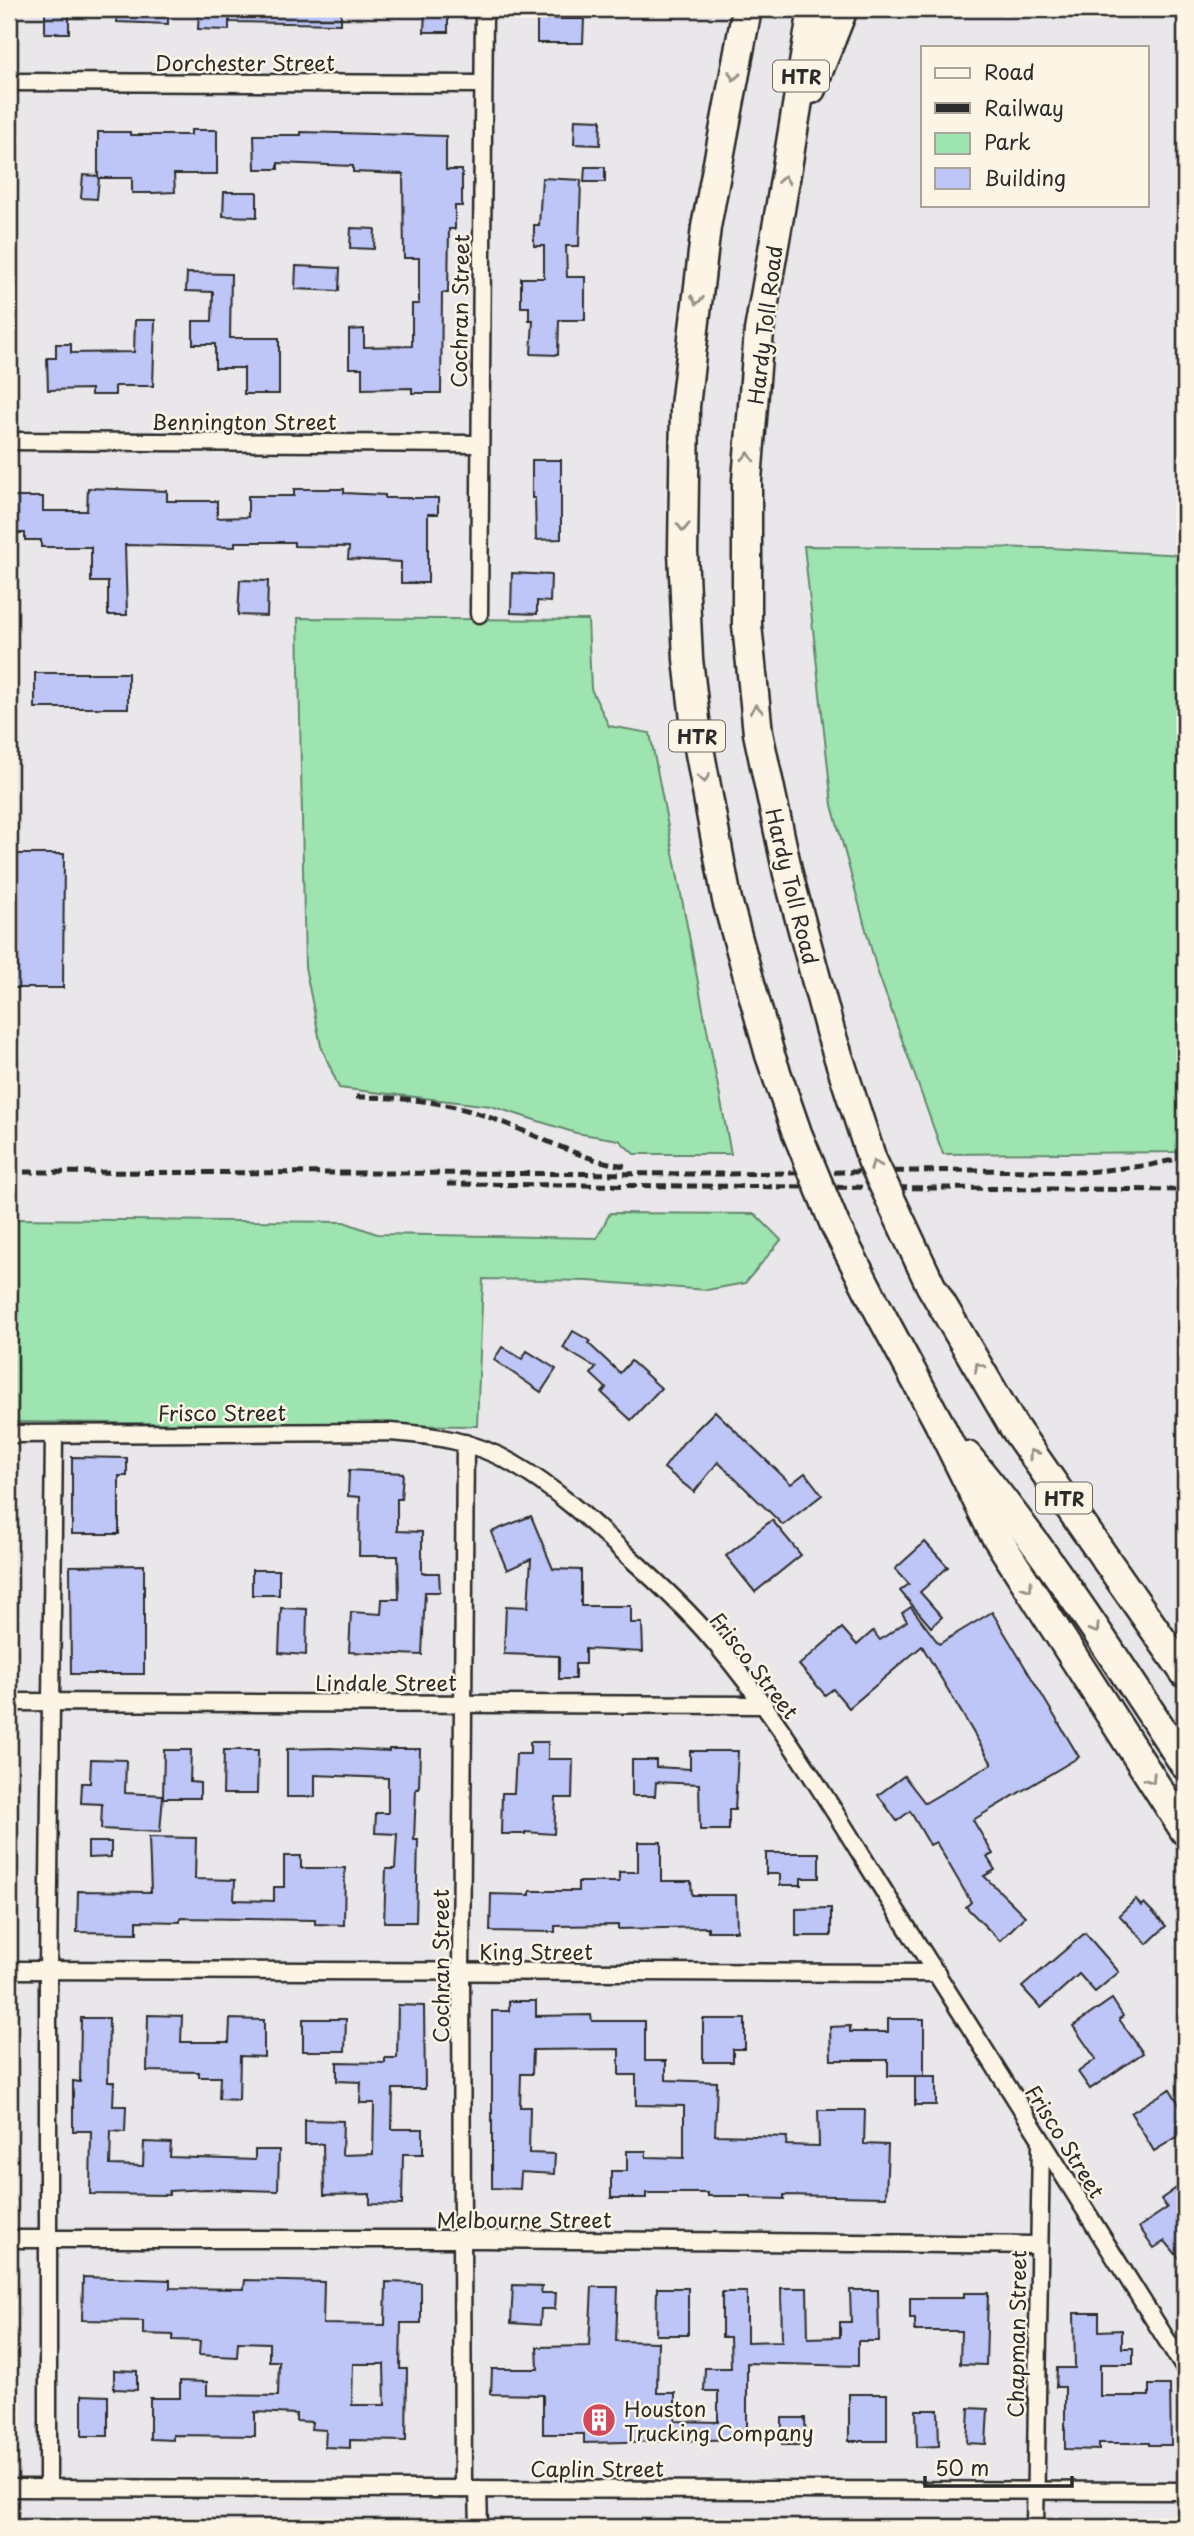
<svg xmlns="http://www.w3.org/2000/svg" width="1194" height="2536" font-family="'Playpen Sans',sans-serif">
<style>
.green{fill:#9ee4b0;stroke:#64886e;stroke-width:2}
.building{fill:#bec6f7;stroke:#2b2b2b;stroke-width:2;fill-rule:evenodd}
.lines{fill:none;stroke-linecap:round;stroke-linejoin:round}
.street-casing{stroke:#2b2b2b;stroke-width:21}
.highway-casing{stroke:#2b2b2b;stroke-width:33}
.street{stroke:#fcf5e5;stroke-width:16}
.highway{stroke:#fcf5e5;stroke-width:28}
.rail{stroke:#2b2b2b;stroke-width:5;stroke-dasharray:10 5;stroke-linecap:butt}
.highway-bridge-casing{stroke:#2b2b2b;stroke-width:33;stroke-linecap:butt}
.highway-bridge{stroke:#fcf5e5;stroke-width:28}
.oneway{stroke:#949088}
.labels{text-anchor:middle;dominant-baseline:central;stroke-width:5;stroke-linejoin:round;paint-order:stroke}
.shield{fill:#fcf5e5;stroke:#6a6863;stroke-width:2}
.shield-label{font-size:19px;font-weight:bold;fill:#2b2b2b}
.street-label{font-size:21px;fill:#2b2b2b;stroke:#fcf5e5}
.poi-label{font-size:21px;fill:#2b2b2b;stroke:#fcf5e5;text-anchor:start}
</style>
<rect width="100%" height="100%" fill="#e9e7ea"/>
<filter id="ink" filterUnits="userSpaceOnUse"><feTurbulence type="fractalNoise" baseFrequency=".0143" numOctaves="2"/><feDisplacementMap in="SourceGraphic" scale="14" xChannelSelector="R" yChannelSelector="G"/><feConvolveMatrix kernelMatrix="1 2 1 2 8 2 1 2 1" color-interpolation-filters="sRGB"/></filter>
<g filter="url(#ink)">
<g class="green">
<path d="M804 546 1050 548 1185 555V1152L943 1154 877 970 832 805Z"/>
<path d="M298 618 588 620 591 689 609 726 650 733 731 1154H634L619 1140 576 1133 491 1106 339 1088 321 1046 305 967Z"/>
<path d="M610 1213 755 1214 781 1240 745 1283 707 1290 588 1281 483 1279 477 1426 9 1422V1219L344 1222 377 1234 597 1238Z"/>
</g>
<g class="building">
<rect x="45" y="9" width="24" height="24"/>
<path d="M117 9H168V24L117 22Z"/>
<path d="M199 9H229V30L198 29Z"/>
<path d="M230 9H341V24L230 22Z"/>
<path d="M425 9H448V32H424Z"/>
<path d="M537 19H584L583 43H537Z"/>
<path d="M575 119 601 120 600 145 574 144Z"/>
<path d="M191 130H217V174H174L175 192 152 193H132V178H99L97 199 81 198 83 175 98 176V132H130V135H191Z"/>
<path d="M301 132 446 136V170H462V206H455V229H449L448 293H442L441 393H412V388L362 389V368H349V330L364 329V347L412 346V304H419V258H404L403 174 353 172V166L278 163V169H255L254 135H301Z"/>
<path d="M585 167H605V182H584Z"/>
<path d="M542 178 581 180 579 246H566L567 277H585V320H559L558 355 531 354 533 320H529V307H521V278H544V246H534V225H539Z"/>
<path d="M224 192H257V217L223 216Z"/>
<path d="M351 228 375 229 374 249 350 248Z"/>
<path d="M296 266 340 268 339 291 295 289Z"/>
<path d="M187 273 231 274 230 338H279V394H244V368H215V344H193V321H212L213 292 186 291Z"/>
<path d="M135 320H155L153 386H115V395H91V389L48 390 47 358H56V344H71V353L134 352Z"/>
<path d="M532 460H561V539L536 540 535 498H532Z"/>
<path d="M88 488 167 491V501H217V518L248 517V496H294V489H344V493L385 495V498H438V514H428V583H401V562L348 559 349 547 294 546V542H235V547L125 545 127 615H108V582H91V547H41V540H25V533H9V497H43V511H87Z"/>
<path d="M512 573 551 575 550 602 537 601V614L511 613Z"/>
<path d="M240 580 268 581 267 616 238 615Z"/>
<rect x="35" y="673" width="93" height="35"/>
<path d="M9 854H64L63 988H9Z"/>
<path d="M573 1331 590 1341 588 1343 620 1373 631 1361 661 1388 631 1420 602 1393 606 1388 591 1374 596 1368 563 1348Z"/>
<path d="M502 1347 522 1359 527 1351 556 1369 541 1392 494 1360Z"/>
<path d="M715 1411 791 1484 805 1473 822 1495 783 1525 718 1462 694 1492 664 1468 683 1443Z"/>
<path d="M72 1457 127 1458V1476H119V1534H72Z"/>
<path d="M349 1470 403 1473 401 1499H397V1531L422 1532V1573H439L440 1592H425L422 1655 349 1652 351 1612 381 1614 382 1599H399L398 1556H359L360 1497 348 1496Z"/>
<path d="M531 1516 553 1569 581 1570V1606H631V1623H642L643 1652 585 1649V1664H575V1679H559V1656L504 1654 506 1606 528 1607 531 1559 507 1570 491 1532Z"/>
<path d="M772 1520 801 1555 755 1592 726 1556Z"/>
<path d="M925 1542 948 1567 920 1592 942 1617 931 1627 900 1591 909 1584 895 1569Z"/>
<path d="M144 1565V1674H71L70 1566Z"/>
<rect x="252" y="1570" width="27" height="25"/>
<path d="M911 1607 939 1644 992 1612 1079 1757 973 1820 993 1854 987 1857 995 1870 984 1876 1025 1916 1000 1941 966 1907 971 1902 936 1842 930 1845 910 1811 897 1821 878 1795 904 1776 925 1803 992 1764 922 1646 849 1708 833 1689 825 1695 799 1665 842 1628 857 1645 873 1631 880 1640 907 1621 902 1613Z"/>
<path d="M281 1608 307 1609 306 1655 279 1653Z"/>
<path d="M530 1742H548V1759H573L572 1798H556L554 1834 525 1832V1834H501L502 1793H514L516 1754H530Z"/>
<path d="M331 1748 389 1751V1749H420L419 1789H416L414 1840H418L416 1922H384L386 1869H395L397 1834 375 1833 376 1813H388V1778L315 1775V1797H287V1749Z"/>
<path d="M164 1750H191L190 1782 200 1783V1798H163Z"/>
<path d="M224 1750H258L257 1794H223Z"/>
<path d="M690 1751H738L735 1810H729V1830H700L699 1784 656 1782 655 1796H632V1760H656V1767L690 1769Z"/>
<path d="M91 1759 126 1760 125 1793 163 1795 160 1832 101 1829 102 1804 81 1803 82 1783H90Z"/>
<path d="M149 1837 196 1838 195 1879 235 1880 234 1900 274 1901V1887H284V1856H301V1868H345L344 1925 315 1924V1920L180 1918V1922L137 1921V1933L77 1932 78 1891 151 1892Z"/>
<path d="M88 1842H111V1857L88 1858Z"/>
<path d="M638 1842H661V1881H691L692 1895H736L737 1931H708V1927L618 1929V1925L555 1926V1932L490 1931 491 1894 530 1895V1891H578V1882H619V1872H638Z"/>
<path d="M766 1853H819V1878H801V1885H780V1874H766Z"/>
<path d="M1136 1899 1141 1906 1144 1903 1166 1926 1147 1944 1119 1915Z"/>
<path d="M831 1908V1936H796V1909Z"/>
<path d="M1085 1933 1119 1972 1095 1992 1079 1974 1041 2008 1022 1987Z"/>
<path d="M1112 1999 1123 2016 1119 2019 1143 2053 1090 2089 1078 2072 1096 2059 1073 2026Z"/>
<path d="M509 2001H536V2016L591 2015 592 2021H645V2061H666V2080L717 2082 715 2135 787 2137 786 2145 819 2146 818 2110H865L864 2144 888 2145 886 2197 784 2195V2199L751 2198V2196H708V2193H646V2198H611V2171H627V2151H646V2157L684 2158V2106L636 2105V2075H619V2049L533 2050 532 2074H521L520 2107H530L529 2153 555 2154 554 2174 521 2172 520 2189 492 2188V2011H509Z"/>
<path d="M398 2005 424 2006 425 2089H393L392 2129H423V2154H403L402 2205 370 2204V2194L324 2195 323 2144H305V2120L343 2121 342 2155 373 2154 374 2103H360L361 2082 337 2081V2062L385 2063V2058H397Z"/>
<path d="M148 2015 182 2016 181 2042H229L230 2019 264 2020V2057L240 2056 239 2100 219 2099 220 2077H199V2072L147 2071Z"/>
<path d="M81 2018H109L108 2082H114L113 2106H126L125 2132 111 2131 110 2165 143 2166 144 2142 171 2143 170 2157 255 2160V2150H279L278 2191 207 2189 169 2191V2195L90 2194 91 2131H73V2081L80 2082Z"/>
<path d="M303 2019H346L345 2051H303Z"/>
<path d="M703 2019H745V2049H733V2062H703Z"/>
<path d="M888 2019H924V2076H888V2060H831L830 2027 850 2026V2032H888Z"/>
<rect x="915" y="2076" width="21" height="29"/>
<path d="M1170 2089 1185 2114V2132L1154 2151 1131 2113Z"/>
<path d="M1185 2182V2265L1165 2241 1154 2248 1139 2227 1167 2208 1161 2199Z"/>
<path d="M83 2277 170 2280V2288L244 2289 245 2280 324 2282 323 2324 385 2325 386 2282 421 2283V2323H401L400 2369H407L406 2441 350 2440V2448L325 2447 326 2430 311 2429 312 2422 296 2421V2414L255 2412V2436L173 2435V2440L150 2439V2398H180V2381L207 2382V2395L278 2396 279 2361H269V2343L238 2342 237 2357 199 2355 200 2341 173 2340V2335L143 2334V2321L82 2320ZM353 2364H384L385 2405H352Z"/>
<path d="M513 2285 542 2286 541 2293H556L555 2309H541L540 2325 511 2323Z"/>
<path d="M592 2287H618L616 2341 658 2342 657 2393H675V2421L718 2422V2391H704L705 2368H731L730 2337H722V2292H747V2342L782 2341 781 2288H807L808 2338 840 2337V2322H851L850 2290H878L879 2341H858V2366L747 2363V2439L584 2443V2434H543V2395L491 2394 492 2369H538L537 2347 589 2346Z"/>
<path d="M657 2288H688V2335H656Z"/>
<path d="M964 2293H988L986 2365 960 2364 961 2331H915V2318H910V2298H964Z"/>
<path d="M1074 2313H1099V2331L1122 2330V2348H1133V2364H1100V2396H1149V2385H1170L1171 2445H1149V2443H1099V2450L1065 2449V2387H1056L1057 2368H1075Z"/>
<path d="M114 2370 137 2371V2390L114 2389Z"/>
<rect x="849" y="2394" width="38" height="47"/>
<path d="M82 2395 108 2396V2436H82Z"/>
<path d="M969 2408 988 2409 986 2444 967 2443Z"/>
<path d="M916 2410H938L939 2446 917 2447Z"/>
<path d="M782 2418H805L806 2445H782Z"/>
</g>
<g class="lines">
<g class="street-casing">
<g id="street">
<path d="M9 82 482 84"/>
<path d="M9 441 478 444"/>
<path d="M479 614 484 9"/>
<path d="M9 1434 390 1432C432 1435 475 1441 512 1463 554 1487 591 1521 626 1554 657 1582 689 1611 716 1644 788 1729 844 1829 904 1923 999 2071 1091 2220 1185 2369"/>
<path d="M9 1702 762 1705"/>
<path d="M9 1970 937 1973"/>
<path d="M9 2239H483L1038 2245"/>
<path d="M9 2488 1185 2491"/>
<path d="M48 2488V1970L54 1435"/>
<path d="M463 2489 461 1972 465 1443"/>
<path d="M478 2489 479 2527"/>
<path d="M1035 2527 1041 2141"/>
</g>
</g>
<g class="highway-casing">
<g id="highway">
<path d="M811 89 843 9"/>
<path d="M779 216 813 9"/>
<path d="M939 1423 992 1530 1185 1831"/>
<path d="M1013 1426 1185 1673"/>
<path d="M967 1456C1048 1553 1116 1660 1185 1765"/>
</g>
</g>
<use href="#street" class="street"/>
<use href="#highway" class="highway"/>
<g class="rail">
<path d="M356 1097C403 1097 450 1102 494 1119 538 1135 579 1160 626 1166"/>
<path d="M9 1172 724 1174 976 1170 1087 1172 1151 1165 1185 1157"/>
<path d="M447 1184 1185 1190"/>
</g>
<g class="highway-bridge-casing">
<g id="highway-bridge">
<path d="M747 9 706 227 685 406 683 552 688 659 697 737 727 900 770 1055 797 1133 835 1225 880 1313 939 1423"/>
<path d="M779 216 759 331 747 480V625L758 733 788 874 830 1031 872 1160 931 1286 1013 1426"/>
</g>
</g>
<use href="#highway-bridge" class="highway-bridge"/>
</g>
<defs><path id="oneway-chevron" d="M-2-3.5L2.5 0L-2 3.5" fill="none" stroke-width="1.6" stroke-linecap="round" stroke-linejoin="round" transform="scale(1.75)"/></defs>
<g class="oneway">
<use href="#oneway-chevron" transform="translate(734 76) rotate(101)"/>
<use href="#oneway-chevron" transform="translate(784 180) rotate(-82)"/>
<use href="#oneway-chevron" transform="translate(697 300) rotate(97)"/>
<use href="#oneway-chevron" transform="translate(748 457) rotate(-85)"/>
<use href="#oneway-chevron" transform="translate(683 527) rotate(91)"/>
<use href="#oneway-chevron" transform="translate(756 709) rotate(-96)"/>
<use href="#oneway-chevron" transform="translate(704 778) rotate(80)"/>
<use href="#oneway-chevron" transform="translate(875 1165) rotate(-113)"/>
<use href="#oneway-chevron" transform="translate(979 1367) rotate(-120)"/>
<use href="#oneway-chevron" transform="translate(1033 1454) rotate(-125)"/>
<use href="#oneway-chevron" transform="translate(1028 1587) rotate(57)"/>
<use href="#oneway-chevron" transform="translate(1095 1629) rotate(57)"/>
<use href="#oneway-chevron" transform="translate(1151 1779) rotate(57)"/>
</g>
</g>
<defs>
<g id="building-disc" transform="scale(1.75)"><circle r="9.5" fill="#d1495b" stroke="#fcf5e5"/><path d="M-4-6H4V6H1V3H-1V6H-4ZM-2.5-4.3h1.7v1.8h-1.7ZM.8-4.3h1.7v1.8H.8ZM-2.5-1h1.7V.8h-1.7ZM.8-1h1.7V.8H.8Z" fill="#fff"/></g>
</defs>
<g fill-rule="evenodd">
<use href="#building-disc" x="599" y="2420"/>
</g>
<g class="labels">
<g class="shield">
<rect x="773" y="60.5" width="56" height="31" rx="5"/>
<rect x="669" y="720.5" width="56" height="31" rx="5"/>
<rect x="1036" y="1482.5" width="56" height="31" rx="5"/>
</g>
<g class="shield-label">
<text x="801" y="76">HTR</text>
<text x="697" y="736">HTR</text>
<text x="1064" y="1498">HTR</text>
</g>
<g class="street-label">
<text x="245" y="62">Dorchester Street</text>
<text transform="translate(459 311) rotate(-89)">Cochran Street</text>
<text transform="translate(764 325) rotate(-83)">Hardy Toll Road</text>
<text x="244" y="421">Bennington Street</text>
<text transform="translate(793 886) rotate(76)">Hardy Toll Road</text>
<text x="222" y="1412">Frisco Street</text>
<text transform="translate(755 1665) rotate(52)">Frisco Street</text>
<text x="386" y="1682">Lindale Street</text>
<text x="536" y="1951">King Street</text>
<text transform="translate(440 1966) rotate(-90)">Cochran Street</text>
<text transform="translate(1066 2141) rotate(58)">Frisco Street</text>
<text x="524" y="2219">Melbourne Street</text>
<text transform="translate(1016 2334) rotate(-89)">Chapman Street</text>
<text x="597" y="2468">Caplin Street</text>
</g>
<g class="poi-label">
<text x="624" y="2408">Houston<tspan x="624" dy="24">Trucking Company</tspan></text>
</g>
</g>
<rect width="1194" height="2536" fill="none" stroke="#fcf5e5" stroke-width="35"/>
<rect x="18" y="18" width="1159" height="2501" fill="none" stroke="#2b2b2b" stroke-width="2.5" filter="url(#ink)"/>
<rect x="921" y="46" width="228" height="161" fill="#fcf5e5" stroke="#a8a49b" stroke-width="2"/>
<rect x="935" y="68" width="35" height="10" fill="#fcf5e5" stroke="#a8a49b" stroke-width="2"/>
<text x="984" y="80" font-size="21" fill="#2b2b2b">Road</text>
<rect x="935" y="103" width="35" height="10" fill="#2b2b2b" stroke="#a8a49b" stroke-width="2"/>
<text x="984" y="116" font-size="21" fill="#2b2b2b">Railway</text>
<rect x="935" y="133" width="35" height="21" fill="#9ee4b0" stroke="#a8a49b" stroke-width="2"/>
<text x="984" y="150" font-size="21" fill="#2b2b2b">Park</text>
<rect x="935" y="168" width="35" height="21" fill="#bec6f7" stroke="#a8a49b" stroke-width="2"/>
<text x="984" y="186" font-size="21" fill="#2b2b2b">Building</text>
<path d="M925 2476v10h147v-10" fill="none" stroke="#2b2b2b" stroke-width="3.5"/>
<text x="935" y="2476" font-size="21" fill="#2b2b2b" stroke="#fcf5e5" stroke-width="5" paint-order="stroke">50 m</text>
</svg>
